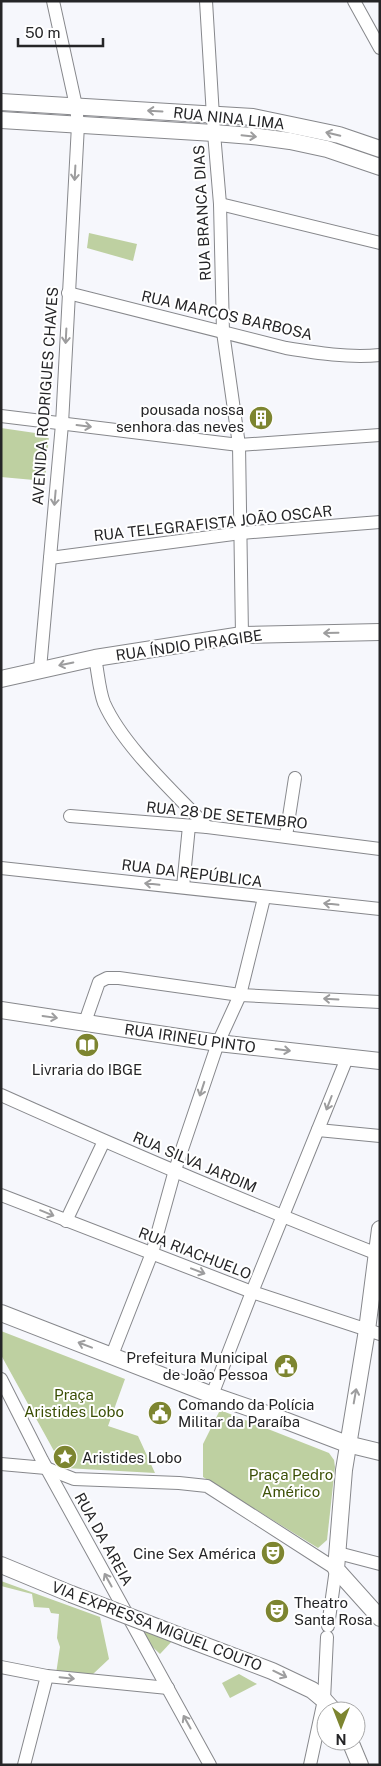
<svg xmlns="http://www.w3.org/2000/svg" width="381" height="1766" font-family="'Public Sans',sans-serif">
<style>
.green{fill:#bed0a1}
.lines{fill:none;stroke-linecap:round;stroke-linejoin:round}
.minor-casing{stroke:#87888c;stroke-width:14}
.major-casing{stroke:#87888c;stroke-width:18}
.minor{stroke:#fff;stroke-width:12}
.major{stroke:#fff;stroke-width:16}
.major-bridge-casing{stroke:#87888c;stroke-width:18;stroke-linecap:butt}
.major-bridge{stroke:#fff;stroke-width:16}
.oneway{stroke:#9d9d9e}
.labels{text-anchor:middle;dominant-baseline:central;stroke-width:4;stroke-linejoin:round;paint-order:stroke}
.street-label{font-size:15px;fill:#252527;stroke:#fff}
.poi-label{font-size:15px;fill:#252527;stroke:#fff;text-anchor:end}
.park-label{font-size:15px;fill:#3b4f05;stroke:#fff}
</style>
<rect width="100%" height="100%" fill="#f6f7fc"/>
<g class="green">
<path d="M89 233 137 244 133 261 87 248Z"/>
<path d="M1 428 49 435 45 481 1 477Z"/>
<path d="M1 1331 125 1379 108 1426 138 1436 155 1473 65 1468 55 1450 54 1451 1 1355Z"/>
<path d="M220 1410 329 1453 334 1460 335 1467 327 1540 318 1548 203 1477V1444Z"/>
<path d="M1 1581 100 1617 109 1659 93 1674H56L60 1647 57 1638 59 1614 51 1613 49 1608 34 1607 32 1594 1 1586Z"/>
<path d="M148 1627 174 1639 160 1654 142 1637Z"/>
<path d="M239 1674 257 1684 230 1698 222 1683Z"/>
</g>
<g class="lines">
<g class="minor-casing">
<g id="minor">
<path d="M206 1 214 133 220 204 223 332 239 445 242 635"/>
<path d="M354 1 380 48"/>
<path d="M220 204 380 243"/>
<path d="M68 293 286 348C317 353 348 358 380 355"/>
<path d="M1 416 239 445 380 435"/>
<path d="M50 558 241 533 380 522"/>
<path d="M95 658C98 672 99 690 104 703 123 746 174 792 207 827"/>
<path d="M40 669 62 424 78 125 76 106 53 1"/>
<path d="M70 816 207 827 380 849"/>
<path d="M286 836 295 778"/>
<path d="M1 868 380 909"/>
<path d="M183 887 189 826"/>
<path d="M85 1022 99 982 107 978H119L240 995 380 1002"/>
<path d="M1 1095C126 1151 252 1205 380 1255"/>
<path d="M318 1130 380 1136"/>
<path d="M1 1195 252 1292 380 1334"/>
<path d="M66 1221 104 1141"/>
<path d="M112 1355 152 1253 175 1170 218 1043 240 995 264 898"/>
<path d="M1 1379 42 1460 210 1765"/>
<path d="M212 1395 252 1292 347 1058"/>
<path d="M1 1464 46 1468 74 1479 179 1483 207 1486 336 1569 328 1626"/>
<path d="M338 1553 380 1564"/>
<path d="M1 1667 47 1676 168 1688"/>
<path d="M24 1765 47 1676"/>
<path d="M310 1765 324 1700 327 1637"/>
</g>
</g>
<g class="major-casing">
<g id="major">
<path d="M1 102 253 117 339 135 380 149"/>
<path d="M1 120 214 133 252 136 290 141 327 149 380 167"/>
<path d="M1 679 95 658 242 635 380 632"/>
<path d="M1 1010 218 1043 380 1061"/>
<path d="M380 1229 367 1330 344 1470 336 1569 380 1618"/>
<path d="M1 1313 212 1395 284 1420 347 1444 380 1452"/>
<path d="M1 1565 71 1594"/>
<path d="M185 1638 272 1671 312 1690 324 1700 334 1711"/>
<path d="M350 1741 360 1765"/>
</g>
</g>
<use href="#minor" class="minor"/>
<use href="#major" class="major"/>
<g class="major-bridge-casing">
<path id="major-bridge" d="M71 1594 185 1638"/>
</g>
<use href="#major-bridge" class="major-bridge"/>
</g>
<defs><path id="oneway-shaft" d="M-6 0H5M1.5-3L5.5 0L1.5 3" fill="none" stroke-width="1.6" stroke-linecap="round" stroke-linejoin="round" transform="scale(1.25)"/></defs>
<g class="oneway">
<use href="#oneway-shaft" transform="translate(155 111) rotate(-177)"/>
<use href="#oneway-shaft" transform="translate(333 134) rotate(-167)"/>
<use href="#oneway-shaft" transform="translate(249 136) rotate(6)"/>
<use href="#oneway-shaft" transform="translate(75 173) rotate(93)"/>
<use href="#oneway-shaft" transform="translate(66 336) rotate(93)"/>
<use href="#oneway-shaft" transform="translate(84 426) rotate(7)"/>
<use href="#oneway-shaft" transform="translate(55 498) rotate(95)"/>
<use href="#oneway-shaft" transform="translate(331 633) rotate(179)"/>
<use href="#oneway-shaft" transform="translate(66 664) rotate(168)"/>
<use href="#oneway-shaft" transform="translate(152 884) rotate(-174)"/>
<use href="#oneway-shaft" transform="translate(331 904) rotate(-174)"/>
<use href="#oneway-shaft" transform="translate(331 999) rotate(-177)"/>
<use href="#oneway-shaft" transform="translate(50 1017) rotate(8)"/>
<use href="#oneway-shaft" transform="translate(283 1050) rotate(7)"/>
<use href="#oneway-shaft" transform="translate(202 1089) rotate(108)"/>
<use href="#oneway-shaft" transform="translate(329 1103) rotate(111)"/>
<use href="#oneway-shaft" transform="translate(47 1213) rotate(22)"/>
<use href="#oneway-shaft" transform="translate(198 1271) rotate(21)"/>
<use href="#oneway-shaft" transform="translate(85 1345) rotate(-159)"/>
<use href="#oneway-shaft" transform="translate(355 1396) rotate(-80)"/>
<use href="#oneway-shaft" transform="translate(108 1580) rotate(-119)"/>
<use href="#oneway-shaft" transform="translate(280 1674) rotate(26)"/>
<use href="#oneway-shaft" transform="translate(67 1678) rotate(6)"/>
<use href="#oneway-shaft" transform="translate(187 1722) rotate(-119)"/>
</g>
<defs>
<g id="building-disc" transform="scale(1.25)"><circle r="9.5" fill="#7d8530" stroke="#fff"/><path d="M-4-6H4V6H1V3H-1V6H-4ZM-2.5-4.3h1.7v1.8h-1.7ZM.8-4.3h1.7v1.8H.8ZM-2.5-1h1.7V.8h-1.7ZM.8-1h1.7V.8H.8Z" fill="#fff"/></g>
<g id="library-disc" transform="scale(1.25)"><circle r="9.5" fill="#7d8530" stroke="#fff"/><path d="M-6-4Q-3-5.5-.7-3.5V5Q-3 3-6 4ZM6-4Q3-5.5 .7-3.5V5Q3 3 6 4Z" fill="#fff"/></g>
<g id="civic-disc" transform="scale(1.25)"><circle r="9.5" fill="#7d8530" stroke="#fff"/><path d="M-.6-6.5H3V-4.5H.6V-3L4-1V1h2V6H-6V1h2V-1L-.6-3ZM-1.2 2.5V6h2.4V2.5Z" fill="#fff"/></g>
<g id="sight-disc" transform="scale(1.25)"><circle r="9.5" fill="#7d8530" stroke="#fff"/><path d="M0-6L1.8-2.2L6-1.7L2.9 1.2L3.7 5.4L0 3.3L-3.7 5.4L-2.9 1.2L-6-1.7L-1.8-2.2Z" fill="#fff"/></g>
<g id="theatre-disc" transform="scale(1.25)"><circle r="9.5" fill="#7d8530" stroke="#fff"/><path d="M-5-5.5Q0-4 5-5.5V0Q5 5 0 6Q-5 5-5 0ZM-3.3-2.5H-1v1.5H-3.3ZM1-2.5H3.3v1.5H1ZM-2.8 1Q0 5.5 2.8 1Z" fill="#fff"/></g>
</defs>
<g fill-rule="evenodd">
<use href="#building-disc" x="261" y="418"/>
<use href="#library-disc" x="87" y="1045"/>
<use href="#civic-disc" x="286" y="1366"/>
<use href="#civic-disc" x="160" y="1413"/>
<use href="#sight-disc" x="65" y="1457"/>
<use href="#theatre-disc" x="273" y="1553"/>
<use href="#theatre-disc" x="277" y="1611"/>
</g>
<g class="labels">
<g class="street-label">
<text transform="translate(229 118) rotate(6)">RUA NINA LIMA</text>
<text transform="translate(202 213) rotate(-93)">RUA BRANCA DIAS</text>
<text transform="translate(227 315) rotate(13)">RUA MARCOS BARBOSA</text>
<text transform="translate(45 396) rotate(-86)">AVENIDA RODRIGUES CHAVES</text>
<text transform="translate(213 523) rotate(-6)">RUA TELEGRAFISTA JOÃO OSCAR</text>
<text transform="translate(189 645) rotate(-8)">RUA ÍNDIO PIRAGIBE</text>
<text transform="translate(227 815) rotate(6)">RUA 28 DE SETEMBRO</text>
<text transform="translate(192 873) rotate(7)">RUA DA REPÚBLICA</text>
<text transform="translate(190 1038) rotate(8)">RUA IRINEU PINTO</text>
<text transform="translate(195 1162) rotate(23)">RUA SILVA JARDIM</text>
<text transform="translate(195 1253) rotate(21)">RUA RIACHUELO</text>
<text transform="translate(104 1539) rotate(61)">RUA DA AREIA</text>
<text transform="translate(157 1626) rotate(21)">VIA EXPRESSA MIGUEL COUTO</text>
</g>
<g class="poi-label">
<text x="244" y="409">pousada nossa<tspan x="244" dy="17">senhora das neves</tspan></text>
<text x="87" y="1069" text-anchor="middle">Livraria do IBGE</text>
<text x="268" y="1357">Prefeitura Municipal<tspan x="268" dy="17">de João Pessoa</tspan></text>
<text x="178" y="1404" text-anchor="start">Comando da Polícia<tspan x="178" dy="17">Militar da Paraíba</tspan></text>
<text x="82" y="1457" text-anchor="start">Aristides Lobo</text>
<text x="256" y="1553">Cine Sex América</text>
<text x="294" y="1602" text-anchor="start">Theatro<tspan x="294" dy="17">Santa Rosa</tspan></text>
</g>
<g class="park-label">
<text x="74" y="1394">Praça<tspan x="74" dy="17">Aristides Lobo</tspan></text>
<text x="291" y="1474">Praça Pedro<tspan x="291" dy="17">Américo</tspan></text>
</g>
</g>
<rect width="381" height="1766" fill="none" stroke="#252527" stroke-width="5"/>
<g transform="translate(341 1726) rotate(180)"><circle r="24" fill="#ffffff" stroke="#a8a8a9"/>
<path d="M0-4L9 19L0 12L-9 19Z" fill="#7d8530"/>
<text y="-8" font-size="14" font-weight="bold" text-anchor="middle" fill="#252527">N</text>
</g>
<path d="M18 38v8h85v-8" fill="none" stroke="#252527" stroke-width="2.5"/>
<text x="25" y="38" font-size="15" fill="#252527" stroke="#ffffff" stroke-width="4" paint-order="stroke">50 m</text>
</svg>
